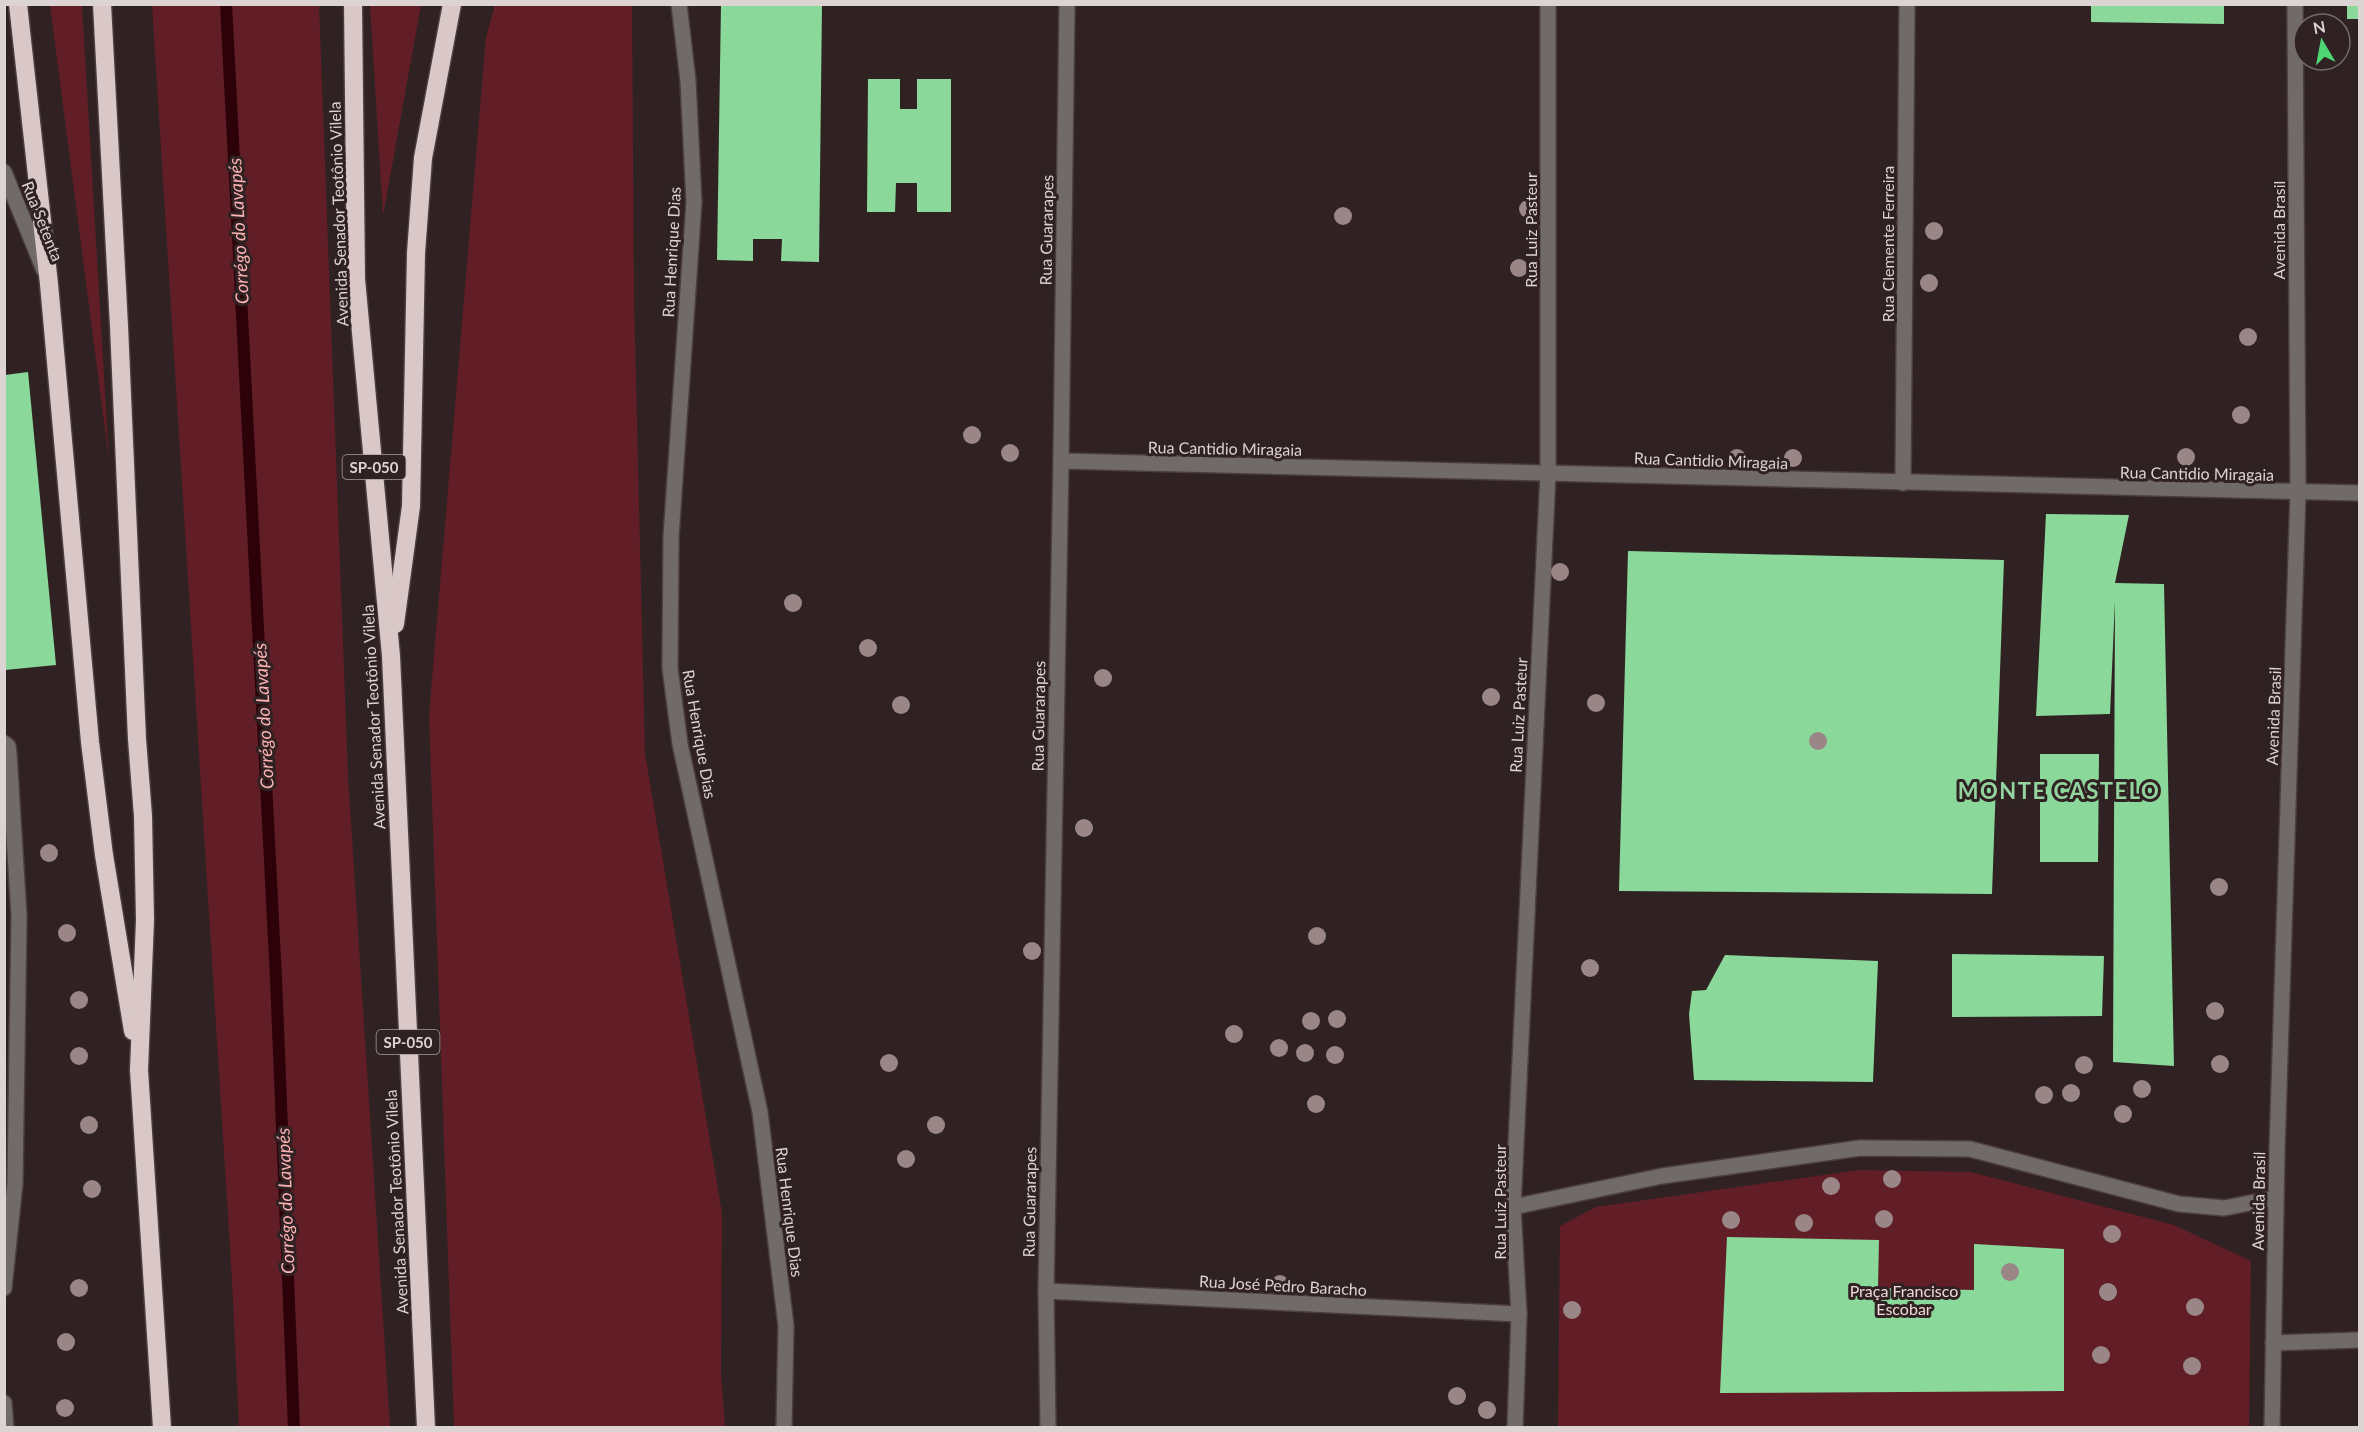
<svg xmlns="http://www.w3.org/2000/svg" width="2364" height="1432" font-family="Lato,sans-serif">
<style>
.green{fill:#611e26}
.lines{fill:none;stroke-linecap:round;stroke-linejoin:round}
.stream{stroke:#2c0208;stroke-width:12}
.building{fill:#8ad89a}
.minor-casing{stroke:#4c3e3f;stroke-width:18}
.highway-casing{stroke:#4c3e3f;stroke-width:21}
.minor{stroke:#716a6a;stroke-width:15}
.highway{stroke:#dac8c8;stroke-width:18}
.tree{fill:#9a8686}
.labels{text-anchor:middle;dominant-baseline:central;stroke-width:6;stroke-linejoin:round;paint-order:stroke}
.shield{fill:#302223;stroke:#a89e9e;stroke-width:1.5}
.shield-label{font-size:15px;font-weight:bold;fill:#dcd3d3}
.street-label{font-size:16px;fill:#dcd3d3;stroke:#302223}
.park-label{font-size:16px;fill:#f1d7d7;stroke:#302223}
.water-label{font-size:18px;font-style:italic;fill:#fdb2b4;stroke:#302223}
.district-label{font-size:22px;font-weight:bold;letter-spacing:1.5px;fill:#93d49f;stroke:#302223}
</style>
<rect width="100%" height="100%" fill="#302223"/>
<g class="green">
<path d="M50 5H82L109 460Z"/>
<path d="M152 5H319L348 776 390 1427H239L232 1280Z"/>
<path d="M370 5H421L383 216Z"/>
<path d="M495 5H632L634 298 645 753 722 1213 721 1376 725 1427H454L429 715 486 37Z"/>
<path d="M1859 1170 1971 1172 2174 1225 2251 1261 2249 1427 1558 1428 1560 1226 1596 1207Z"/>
</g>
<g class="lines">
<path class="stream" d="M226 4 276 978 294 1428"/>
</g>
<g class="building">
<path d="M721 4H822L819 262 781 261 782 239H753V261L717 260Z"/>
<path d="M2091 4H2224V24L2091 22Z"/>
<rect x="2347" y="4" width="13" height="15"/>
<path d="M868 79H900V109H917V79H951V212H917V183H896L895 212H867Z"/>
<path d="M28 372 56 665 5 670V375Z"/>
<path d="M2046 514 2129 515 2115 583 2164 584 2174 1066 2113 1062 2115 601 2110 714 2036 716Z"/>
<path d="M1628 551 2004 560 1992 894 1619 891Z"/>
<path d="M2040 754H2099L2098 862H2040Z"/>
<path d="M1952 954 2104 956 2102 1016 1952 1017Z"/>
<path d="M1725 955 1878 961 1873 1082 1694 1080 1689 1014 1692 991 1706 990Z"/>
<path d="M1727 1237 1879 1240 1878 1288 1974 1290V1244L2064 1249V1391L1720 1393Z"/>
</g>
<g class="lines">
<g class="minor-casing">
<g id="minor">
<path d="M679 4 688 81 694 202 671 537 670 668 680 744 760 1112 786 1326 784 1428"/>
<path d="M4 172 44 270"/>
<path d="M1061 461 2360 493"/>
<path d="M1903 483 1907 4"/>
<path d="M4 743 8 746 9 754 19 916 15 1183 4 1288"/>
<path d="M1513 1207 1662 1176 1860 1148 1970 1149 2179 1204 2224 1208 2276 1198"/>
<path d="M1046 1291 1519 1314"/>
<path d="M2273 1343 2360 1340"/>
<path d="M4 1403 6 1428"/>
<path d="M1048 1428 1046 1291 1061 461 1067 4"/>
<path d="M1515 1428 1519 1314 1513 1207 1548 474V4"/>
<path d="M2272 1428 2277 1150 2298 493 2295 4"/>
</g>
</g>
<g class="highway-casing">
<g id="highway">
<path d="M18 4 49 284 90 742 104 855 133 1031"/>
<path d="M102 4 119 326 137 739 143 816 145 920 139 1070 162 1428"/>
<path d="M353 4 356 279 391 656 426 1428"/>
<path d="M395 624 411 506 416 253 423 158 452 4"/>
</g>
</g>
<use href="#minor" class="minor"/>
<use href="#highway" class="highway"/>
</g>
<g class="tree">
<circle cx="1528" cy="209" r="9"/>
<circle cx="1343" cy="216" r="9"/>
<circle cx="1934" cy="231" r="9"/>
<circle cx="1519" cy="268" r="9"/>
<circle cx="1929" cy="283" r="9"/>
<circle cx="2248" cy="337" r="9"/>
<circle cx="2241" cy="415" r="9"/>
<circle cx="972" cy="435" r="9"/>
<circle cx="1010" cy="453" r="9"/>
<circle cx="2186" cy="457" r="9"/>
<circle cx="1737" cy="458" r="9"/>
<circle cx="1793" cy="458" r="9"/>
<circle cx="1560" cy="572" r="9"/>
<circle cx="793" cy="603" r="9"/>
<circle cx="868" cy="648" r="9"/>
<circle cx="1103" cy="678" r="9"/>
<circle cx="1491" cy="697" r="9"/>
<circle cx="1596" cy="703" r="9"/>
<circle cx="901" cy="705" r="9"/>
<circle cx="1818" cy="741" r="9"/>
<circle cx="1084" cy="828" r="9"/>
<circle cx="49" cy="853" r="9"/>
<circle cx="2219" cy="887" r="9"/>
<circle cx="67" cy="933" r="9"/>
<circle cx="1317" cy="936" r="9"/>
<circle cx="1032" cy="951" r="9"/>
<circle cx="1590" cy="968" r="9"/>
<circle cx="79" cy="1000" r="9"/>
<circle cx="2215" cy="1011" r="9"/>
<circle cx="1337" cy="1019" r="9"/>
<circle cx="1311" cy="1021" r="9"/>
<circle cx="1234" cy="1034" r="9"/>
<circle cx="1279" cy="1048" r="9"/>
<circle cx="1305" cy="1053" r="9"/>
<circle cx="1335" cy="1055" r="9"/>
<circle cx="79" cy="1056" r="9"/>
<circle cx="889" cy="1063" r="9"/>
<circle cx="2220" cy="1064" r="9"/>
<circle cx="2084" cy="1065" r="9"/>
<circle cx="2142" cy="1089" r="9"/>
<circle cx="2071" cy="1093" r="9"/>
<circle cx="2044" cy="1095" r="9"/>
<circle cx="1316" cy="1104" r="9"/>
<circle cx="2123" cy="1114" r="9"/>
<circle cx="89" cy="1125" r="9"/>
<circle cx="936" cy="1125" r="9"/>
<circle cx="906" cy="1159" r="9"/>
<circle cx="1892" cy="1179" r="9"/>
<circle cx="1831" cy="1186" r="9"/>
<circle cx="92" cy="1189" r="9"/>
<circle cx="1884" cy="1219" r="9"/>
<circle cx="1731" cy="1220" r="9"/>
<circle cx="1804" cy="1223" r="9"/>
<circle cx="2112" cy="1234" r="9"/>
<circle cx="2010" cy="1272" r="9"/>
<circle cx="1280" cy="1284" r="9"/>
<circle cx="79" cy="1288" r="9"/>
<circle cx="2108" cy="1292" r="9"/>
<circle cx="2195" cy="1307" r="9"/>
<circle cx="1572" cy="1310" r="9"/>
<circle cx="66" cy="1342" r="9"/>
<circle cx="2101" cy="1355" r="9"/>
<circle cx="2192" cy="1366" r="9"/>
<circle cx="1457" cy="1396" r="9"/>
<circle cx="65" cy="1408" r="9"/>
<circle cx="1487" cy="1410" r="9"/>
</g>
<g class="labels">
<g class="shield">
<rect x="342.5" y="455" width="63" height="24" rx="4.5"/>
<rect x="376.5" y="1030" width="63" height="24" rx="4.5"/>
</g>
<g class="shield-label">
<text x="374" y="467">SP-050</text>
<text x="408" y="1042">SP-050</text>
</g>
<g class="street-label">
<text transform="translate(338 214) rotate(-92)">Avenida Senador Teotônio Vilela</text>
<text transform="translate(43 221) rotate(68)">Rua Setenta</text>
<text transform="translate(1046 230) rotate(-89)">Rua Guararapes</text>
<text transform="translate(1530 230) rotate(-90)">Rua Luiz Pasteur</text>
<text transform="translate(2278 230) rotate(-90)">Avenida Brasil</text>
<text transform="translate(1887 244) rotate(-90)">Rua Clemente Ferreira</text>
<text transform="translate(671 252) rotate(-87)">Rua Henrique Dias</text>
<text transform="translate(1225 448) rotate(1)">Rua Cantidio Miragaia</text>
<text transform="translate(1711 460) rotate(2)">Rua Cantidio Miragaia</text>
<text transform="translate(2197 473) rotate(1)">Rua Cantidio Miragaia</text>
<text transform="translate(1518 715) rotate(-87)">Rua Luiz Pasteur</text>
<text transform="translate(1038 716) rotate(-89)">Rua Guararapes</text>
<text transform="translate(2273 716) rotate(-88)">Avenida Brasil</text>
<text transform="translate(373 717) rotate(-93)">Avenida Senador Teotônio Vilela</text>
<text transform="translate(700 734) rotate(80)">Rua Henrique Dias</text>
<text transform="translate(2258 1201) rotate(-89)">Avenida Brasil</text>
<text transform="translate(396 1202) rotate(-93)">Avenida Senador Teotônio Vilela</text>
<text transform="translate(1029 1202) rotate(-89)">Rua Guararapes</text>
<text transform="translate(1499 1202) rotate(-90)">Rua Luiz Pasteur</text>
<text transform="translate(790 1212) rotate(83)">Rua Henrique Dias</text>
<text transform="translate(1283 1285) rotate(3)">Rua José Pedro Baracho</text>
</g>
<g class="park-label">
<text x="1904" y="1290">Praça Francisco<tspan x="1904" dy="18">Escobar</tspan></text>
</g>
<g class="water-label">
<text transform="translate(238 231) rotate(-93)">Corrégo do Lavapés</text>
<text transform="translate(263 716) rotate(-93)">Corrégo do Lavapés</text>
<text transform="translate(285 1201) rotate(-92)">Corrégo do Lavapés</text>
</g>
<g class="district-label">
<text x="2059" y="790">MONTE CASTELO</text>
</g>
</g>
<rect width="2364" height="1432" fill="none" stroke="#dcd3d3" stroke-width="12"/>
<g transform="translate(2322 42) rotate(350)"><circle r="28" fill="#302223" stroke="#756969" stroke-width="1.5"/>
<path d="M0-4.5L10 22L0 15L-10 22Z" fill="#4fd675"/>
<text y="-9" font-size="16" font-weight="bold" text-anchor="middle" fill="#dcd3d3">N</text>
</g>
</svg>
